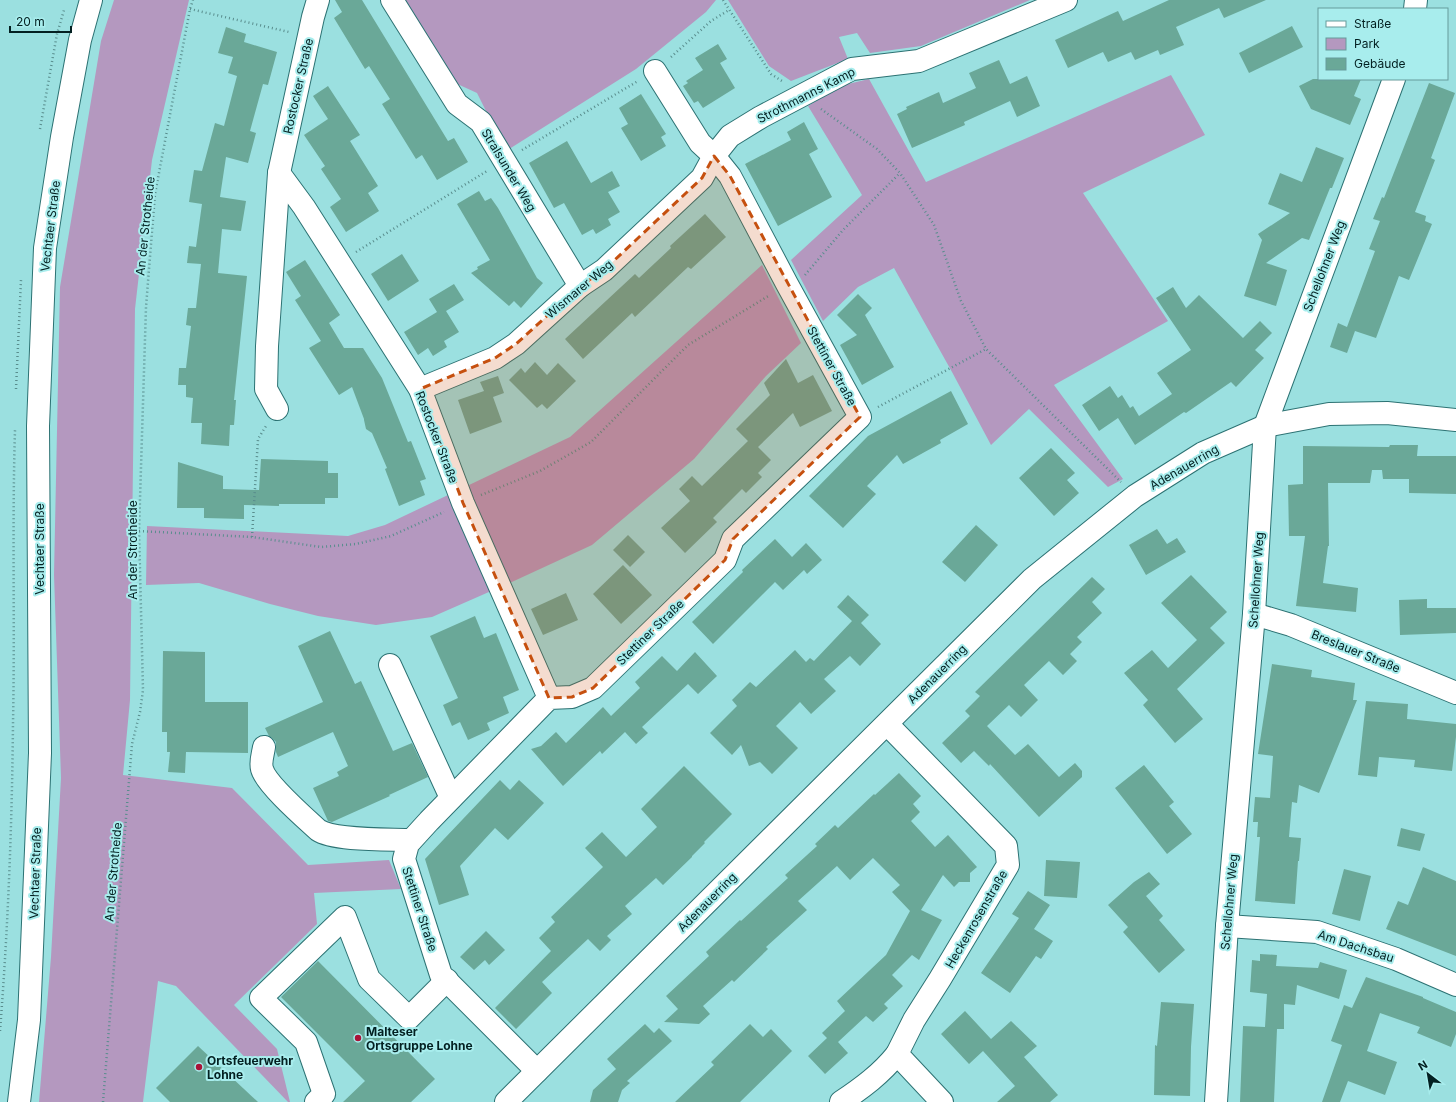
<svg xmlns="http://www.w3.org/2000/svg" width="1456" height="1102" font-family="Inter,sans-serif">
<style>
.green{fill:#b498bf}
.building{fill:#6aa898}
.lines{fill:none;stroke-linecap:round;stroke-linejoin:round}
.minor-casing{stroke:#2c7273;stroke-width:24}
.major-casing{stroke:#2c7273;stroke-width:24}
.path{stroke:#598d8d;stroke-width:2.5;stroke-dasharray:1 3;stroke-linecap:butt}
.minor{stroke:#fff;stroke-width:22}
.major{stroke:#fff;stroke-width:22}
.marked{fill:#c6500f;fill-opacity:0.2;stroke:#c6500f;stroke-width:3;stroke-dasharray:8 5;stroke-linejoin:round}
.poi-dot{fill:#a91237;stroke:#a8eded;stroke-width:1.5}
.labels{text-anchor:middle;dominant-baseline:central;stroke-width:4;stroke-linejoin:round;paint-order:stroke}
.street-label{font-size:12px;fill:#032021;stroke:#a8eded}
.poi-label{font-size:12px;font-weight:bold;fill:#032021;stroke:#a8eded;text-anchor:start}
</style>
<rect width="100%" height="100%" fill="#9be0e0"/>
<g class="green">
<path d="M114 0H189L152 160 135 309 130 700 123 775 232 788 308 865 389 860 401 889 314 893 317 924 234 1005 277 1049 290 1102H288L176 986 158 981 143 1102H39L51 957 61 778 54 575 60 287 101 41Z"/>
<path d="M402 0H716L706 12 636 69 506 151 477 93 453 82Z"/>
<path d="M728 0H1030L921 46 870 53 857 33 839 37 848 59 791 81 769 66Z"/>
<path d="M1171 75 1205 135 1083 193 1168 321 1054 385 1123 479 1108 487 1029 409 991 445 952 372 894 268 858 287 823 321 791 260 862 195 808 106 840 86 869 79 926 182Z"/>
<path d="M762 265 801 343 766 376 694 459 592 545 514 581 432 617 376 625 318 616 270 604 199 583 146 585 147 526 348 536 385 525 570 437Z"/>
</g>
<g class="building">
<path d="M335 0H362L448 141 454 138 468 162 437 180 422 155 416 159 382 104 390 99 369 66 365 69 334 18 342 12Z"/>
<path d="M1169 0H1266L1224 18 1219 8 1176 27 1184 45 1160 55 1158 50 1135 60 1131 52 1108 62 1103 52 1068 68 1055 40 1118 11 1123 21Z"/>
<path d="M1292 26 1303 47 1249 73 1239 53Z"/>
<path d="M226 27 246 34 244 42 277 52 268 85 263 84 250 131 256 133 248 163 226 157 220 197 246 201 241 231 222 229 218 273 247 276 234 400H236L234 425H230L229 446 201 444 202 423H191L193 398 186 397V385H178L179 368H186L191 326 186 325 188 308H196L201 264 187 263 189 246 196 247 202 204 189 202 194 170 202 171 215 123 224 126 237 76 228 73 233 57 218 53Z"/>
<path d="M718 44 727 59 720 63 735 88 703 108 698 101 694 103 683 86 688 83 686 81 703 70 695 58Z"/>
<path d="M999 60 1010 84 1027 76 1040 106 1017 117 1010 101 964 122 965 125 912 148 897 114 907 109 906 107 939 92 943 103 976 88 969 73Z"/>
<path d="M1313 79H1361L1354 96 1361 99 1350 125 1311 109 1299 86Z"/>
<path d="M1429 83 1455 93 1431 158 1435 160 1415 212 1426 216 1425 221 1432 224 1409 280 1399 276 1376 338 1355 331 1347 353 1330 347 1338 323 1347 327 1375 251 1369 249 1380 221 1373 219 1382 197 1384 198Z"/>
<path d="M328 86 360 135 350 141 378 186 368 193 379 211 346 232 330 207 341 199 321 169 325 166 304 135 328 119 313 96Z"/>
<path d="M641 94 666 134 661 137 666 146 641 161 621 128 628 124 619 108Z"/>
<path d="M804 122 818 149 809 154 832 197 778 226 745 164 791 140 787 132Z"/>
<path d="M567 141 591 183 612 171 620 186 608 192 620 212 608 219 611 225 596 234 593 229 582 235 564 203 554 208 529 163Z"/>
<path d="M1316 147 1344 158 1332 188H1330L1309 240 1302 238 1266 263 1287 270 1276 306 1244 296 1262 240 1258 234 1290 213 1268 204 1280 173 1302 182Z"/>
<path d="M479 191 485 201 491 198 498 208 537 278 543 283 521 308 514 301 509 306 471 273 478 269 477 267 490 260 457 204Z"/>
<path d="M705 214 726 237 691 269 688 267 635 317 632 313 583 359 565 339 635 274 639 278 671 248 670 246Z"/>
<path d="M402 254 419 281 388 301 371 274Z"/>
<path d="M305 260 340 315 329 323 344 348H363L382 378 408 442 411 441 426 479 420 481 425 495 399 506 385 469 387 468 372 433 366 429 364 420V419L352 387 339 395 309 348 321 341 295 300 301 296 286 272Z"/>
<path d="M454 284 464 300 446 311 459 332 444 341 447 347 433 356 428 348 418 355 404 332 437 312 429 299Z"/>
<path d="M1173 287 1186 308 1199 295 1243 338 1260 321 1272 333 1255 350 1264 358 1236 387 1231 382 1186 413 1184 412 1135 445 1118 418 1099 431 1082 405 1110 386 1118 398 1122 395 1130 408 1133 406 1139 416 1172 394 1157 373 1191 350 1156 298Z"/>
<path d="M858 294 872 308 865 315 894 367 862 385 840 345 857 335 837 315Z"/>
<path d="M786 359 798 383 813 375 832 411 800 427 793 413 758 447 771 460 758 473 762 477 746 493 742 489 713 518 717 522 685 553 661 528 690 501 679 489 692 476 702 486 748 441 736 429 770 395 764 383Z"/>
<path d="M535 362 547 375 558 363 576 381 547 409 542 404 537 408 509 380 521 368 525 373Z"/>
<path d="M498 376 504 393 493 397 502 422 470 434 458 400 484 391 480 382Z"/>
<path d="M951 391 968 424 940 440 941 443 903 464 897 455 867 486 876 494 843 528 809 496 868 436Z"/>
<path d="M1390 445H1418L1417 456H1456V494L1409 493V479H1383L1382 470H1372L1370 483H1328L1329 546H1328L1323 583 1358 588 1356 612 1296 606 1305 536H1289L1288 485 1303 484V446L1389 447Z"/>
<path d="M1051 448 1075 473 1067 480 1079 493 1054 516 1019 478Z"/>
<path d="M261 459 328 461V473H338V498H325V504H279V506L244 505V519L204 518V508H177L178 462 223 476V489L259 490Z"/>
<path d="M976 525 998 545 965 582 942 562Z"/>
<path d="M1157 529 1167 544 1177 538 1186 552 1146 575 1129 545Z"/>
<path d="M628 535 645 552 630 567 613 550Z"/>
<path d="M775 539 792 557 806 543 822 560 807 574 804 570 783 590 775 582 713 644 692 622 743 572 742 570Z"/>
<path d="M623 565 652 595 621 624 593 594Z"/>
<path d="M1191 575 1227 612 1210 628 1225 643 1177 689 1203 719 1175 743 1143 705 1148 700 1124 673 1152 650 1168 668 1197 640 1161 603Z"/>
<path d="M1092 577 1105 589 1092 602 1102 613 1077 637 1082 642 1070 654 1077 661 1063 675 1049 661 1024 685 1038 700 1021 717 1009 705 987 726 1015 755 1028 744 1059 777 1075 763 1082 771V777L1039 817 990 764 989 766 974 751 961 763 942 743 970 716 965 711 980 696 975 692Z"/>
<path d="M566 593 578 620 543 635 531 609Z"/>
<path d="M848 595 869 615 861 623 881 644 860 666 850 656 824 679 836 691 811 714 800 702 776 726 798 748 772 774 760 762 749 766 741 745 732 755 710 733 737 706 732 700 750 682 756 687 795 650 806 662 810 658 814 661 852 621 837 607Z"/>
<path d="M1427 599V608H1456V633L1400 635 1399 600Z"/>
<path d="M475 616 484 638 496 633 519 690 503 697 509 713 487 723 490 730 468 740 460 722 452 726 443 705 458 698 430 636Z"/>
<path d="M330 631 355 684 361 681 393 751 412 743 428 777 389 795 390 796 332 822 328 821 313 788 339 776 337 772 348 766 333 732 278 757 276 752V742L272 738 269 736 265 728 323 702 298 646Z"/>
<path d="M163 651 205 652V702H248V753L186 752 185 773 168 772 170 752H167V732H162Z"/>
<path d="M695 652 717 676 698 694 688 684 642 727 648 733 636 744 625 732 602 754 600 751 563 786 531 749 541 746 556 732 566 743 603 707 611 716 640 688 635 682 662 656 677 671Z"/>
<path d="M1272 664 1312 670 1311 677 1355 683 1353 700H1357L1319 793 1299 785 1297 803 1292 802 1289 837 1301 838 1299 861H1298L1295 904 1255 901 1260 837H1257L1258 822H1253L1255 797 1270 798 1273 756 1258 754Z"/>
<path d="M1366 701 1408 704 1407 719 1456 724V737L1452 771 1414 767 1415 760 1379 757 1377 777 1358 775Z"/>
<path d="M1144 765 1174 802 1169 806 1192 834 1167 854 1115 788Z"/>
<path d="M684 766 732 814 704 842 705 843 692 856V857L663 885 656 878 625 906 632 914 607 936 611 940 600 951 588 939 542 982 552 993 516 1029 495 1008 551 951 539 938 555 922 551 917 603 867 585 848 602 832 626 857 657 827 641 809Z"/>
<path d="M899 773 921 796 913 804 920 812 911 821 935 847 948 835 977 867 970 873V882H959L954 887 943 875 921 910 942 920 919 960 912 955 892 975 903 986 884 1004 888 1008 873 1022 866 1016 838 1042 848 1053 825 1074 808 1056 827 1038 822 1033 845 1011 837 1001 886 955 910 911 892 892 900 885 873 858 850 880 837 866 798 901 807 910 766 947 768 949 734 982 732 980 703 1006 710 1014 699 1024 664 1022 678 1009 666 996 709 956 706 952 740 920 741 921 788 878 785 875 817 846 815 844 835 825 838 828 874 794 875 795Z"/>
<path d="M500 780 510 790 519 780 544 803 508 840 495 828 460 866 469 895 439 905 425 859Z"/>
<path d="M1401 828 1425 834 1420 851 1397 846Z"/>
<path d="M1046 860 1080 862 1077 898 1044 896Z"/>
<path d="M1423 867 1456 881V956L1386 929 1398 901 1408 905Z"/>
<path d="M1344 869 1371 876 1360 921 1332 914Z"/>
<path d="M1149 872 1160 884 1146 896 1163 916 1159 920 1185 950 1159 973 1123 932 1128 927 1108 905 1134 882Z"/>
<path d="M1028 891 1050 905 1034 929 1053 941 1041 959 1036 956 1010 993 981 973 1019 918 1012 914Z"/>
<path d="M486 931 505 950 489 965 485 960 474 970 460 957Z"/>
<path d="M1260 954 1277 955 1276 966 1318 968 1320 962 1347 970 1339 999 1297 985 1295 1005 1284 1004V1029H1277L1274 1102H1240L1243 1026 1265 1027 1267 994 1250 992 1252 960 1260 961Z"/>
<path d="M318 961 435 1079 411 1102H343L365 1081 281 997Z"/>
<path d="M1366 977 1423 997V998L1456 1012V1034L1451 1047 1417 1033 1420 1027 1380 1013 1367 1051 1397 1062 1385 1095 1348 1081 1340 1102H1322L1342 1045 1331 1041 1344 1005 1352 1008Z"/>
<path d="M1161 1002 1194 1004 1191 1047 1190 1096 1154 1095 1155 1045 1157 1046Z"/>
<path d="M965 1011 991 1039 1011 1021 1037 1046 1024 1057 1058 1095 1050 1102H997L1015 1086 983 1051 969 1064 941 1034Z"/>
<path d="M645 1024 654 1033 659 1028 672 1041 627 1081 630 1083 622 1090 618 1102H590L593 1090 616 1069 607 1059Z"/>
<path d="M750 1024 763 1037 771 1029 792 1051 740 1102H675L714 1065 711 1062Z"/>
<path d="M198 1046 258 1102H170L156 1088Z"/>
</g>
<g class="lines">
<g class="minor-casing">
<g id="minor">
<path d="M392 0 457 104 481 122 580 286"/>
<path d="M1415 9 1416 0"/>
<path d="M279 173 304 207 420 389 463 503 549 698"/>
<path d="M420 389 495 358 516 344 580 286 604 270 702 178 714 156 730 136 761 117 852 69 919 61 1066 0"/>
<path d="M277 409 266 389 267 346 279 173 313 17 318 0"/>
<path d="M1254 614 1291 625 1456 693"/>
<path d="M390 665 451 798"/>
<path d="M887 724 1006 846 1008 865 940 979 914 1020 897 1054 942 1102"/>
<path d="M264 747C263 754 260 762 262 769 266 784 305 818 318 830 334 841 390 839 411 840"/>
<path d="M1227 926 1317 932 1396 959 1456 985"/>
<path d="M537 1071 441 975 404 859 408 844 429 821 549 698 572 697 593 688 725 560 733 539 860 417 787 284 730 176 714 156 700 143 655 71"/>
<path d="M316 1102 324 1094 306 1042 261 998 345 917 369 979 409 1018 447 980"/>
<path d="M506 1102 1032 579 1135 496 1203 453 1265 426 1329 414 1387 413 1456 420"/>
<path d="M841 1102C862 1088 881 1074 897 1054"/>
<path d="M1216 1102 1227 926 1254 614 1265 426 1394 79"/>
</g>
</g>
<g class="major-casing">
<path id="major" d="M19 1102 29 1020 40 753 38 426 45 248 62 137 80 40 91 0"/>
</g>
<g class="path">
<path d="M723 0 771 74 782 81"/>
<path d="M190 9 289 32"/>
<path d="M671 57 711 21 729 10"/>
<path d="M821 109 877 149 900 173 934 225 961 301 986 349 1121 482"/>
<path d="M40 129 57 34 64 10"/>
<path d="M522 150 638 81"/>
<path d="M356 252 487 171"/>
<path d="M805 275 843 230 900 173"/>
<path d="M16 389 21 280"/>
<path d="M878 407 986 349"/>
<path d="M481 495 540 471 591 442 688 345 770 295"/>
<path d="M139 531 252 537 321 547 356 544 391 536 444 512"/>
<path d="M252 537 258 439 266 426"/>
<path d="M0 1031C8 928 12 826 13 723 15 625 12 528 15 430"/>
<path d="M103 1102 132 744 140 712 143 690 139 531 146 307 155 194 190 9 193 0"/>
</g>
<use href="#minor" class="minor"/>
<use href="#major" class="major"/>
</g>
<path class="marked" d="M714 156 730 176 860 417 733 539 725 560 593 688 572 697 549 698 463 503 420 389 495 358 516 344 580 286 604 270 702 178Z"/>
<g class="poi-dot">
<circle cx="358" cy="1038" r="4"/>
<circle cx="199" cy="1067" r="4"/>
</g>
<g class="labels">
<g class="street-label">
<text transform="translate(298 86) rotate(-77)">Rostocker Straße</text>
<text transform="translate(806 95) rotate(-27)">Strothmanns Kamp</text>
<text transform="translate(509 170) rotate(59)">Stralsunder Weg</text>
<text transform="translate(50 226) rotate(-83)">Vechtaer Straße</text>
<text transform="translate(145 226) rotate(-84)">An der Strotheide</text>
<text transform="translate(1324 266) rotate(-69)">Schellohner Weg</text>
<text transform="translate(579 289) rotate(-40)">Wismarer Weg</text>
<text transform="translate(832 366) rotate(61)">Stettiner Straße</text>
<text transform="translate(437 437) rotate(69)">Rostocker Straße</text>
<text transform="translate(1184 467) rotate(-30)">Adenauerring</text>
<text transform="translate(39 549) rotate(-90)">Vechtaer Straße</text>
<text transform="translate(132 550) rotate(-90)">An der Strotheide</text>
<text transform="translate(1256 580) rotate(-86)">Schellohner Weg</text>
<text transform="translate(650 632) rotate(-44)">Stettiner Straße</text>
<text transform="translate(1356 651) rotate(22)">Breslauer Straße</text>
<text transform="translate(937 674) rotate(-45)">Adenauerring</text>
<text transform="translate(113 872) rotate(-85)">An der Strotheide</text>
<text transform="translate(35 873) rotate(-88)">Vechtaer Straße</text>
<text transform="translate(707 902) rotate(-45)">Adenauerring</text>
<text transform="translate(1229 902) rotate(-85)">Schellohner Weg</text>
<text transform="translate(420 909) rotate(72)">Stettiner Straße</text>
<text transform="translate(976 919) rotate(-60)">Heckenrosenstraße</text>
<text transform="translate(1356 946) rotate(18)">Am Dachsbau</text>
</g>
<g class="poi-label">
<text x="366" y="1031">Malteser<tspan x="366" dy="14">Ortsgruppe Lohne</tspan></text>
<text x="207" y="1060">Ortsfeuerwehr<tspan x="207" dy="14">Lohne</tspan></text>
</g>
</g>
<rect x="1318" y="8" width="130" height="72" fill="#a8eded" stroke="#669b9b"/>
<rect x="1326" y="21" width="20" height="6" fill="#ffffff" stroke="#669b9b"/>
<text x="1354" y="28" font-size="12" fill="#032021">Straße</text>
<rect x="1326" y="38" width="20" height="12" fill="#b498bf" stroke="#669b9b"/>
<text x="1354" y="48" font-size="12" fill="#032021">Park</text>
<rect x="1326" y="58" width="20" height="12" fill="#6aa898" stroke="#669b9b"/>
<text x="1354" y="68" font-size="12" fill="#032021">Gebäude</text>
<g transform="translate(1428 1074) rotate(329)" stroke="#a8eded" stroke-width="3" paint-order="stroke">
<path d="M0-3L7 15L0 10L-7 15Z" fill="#032021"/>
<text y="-6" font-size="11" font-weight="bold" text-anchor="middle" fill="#032021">N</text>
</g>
<path d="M10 26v6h61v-6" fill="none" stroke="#032021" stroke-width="2"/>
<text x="16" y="26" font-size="12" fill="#032021" stroke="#a8eded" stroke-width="3" paint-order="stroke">20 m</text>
</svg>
